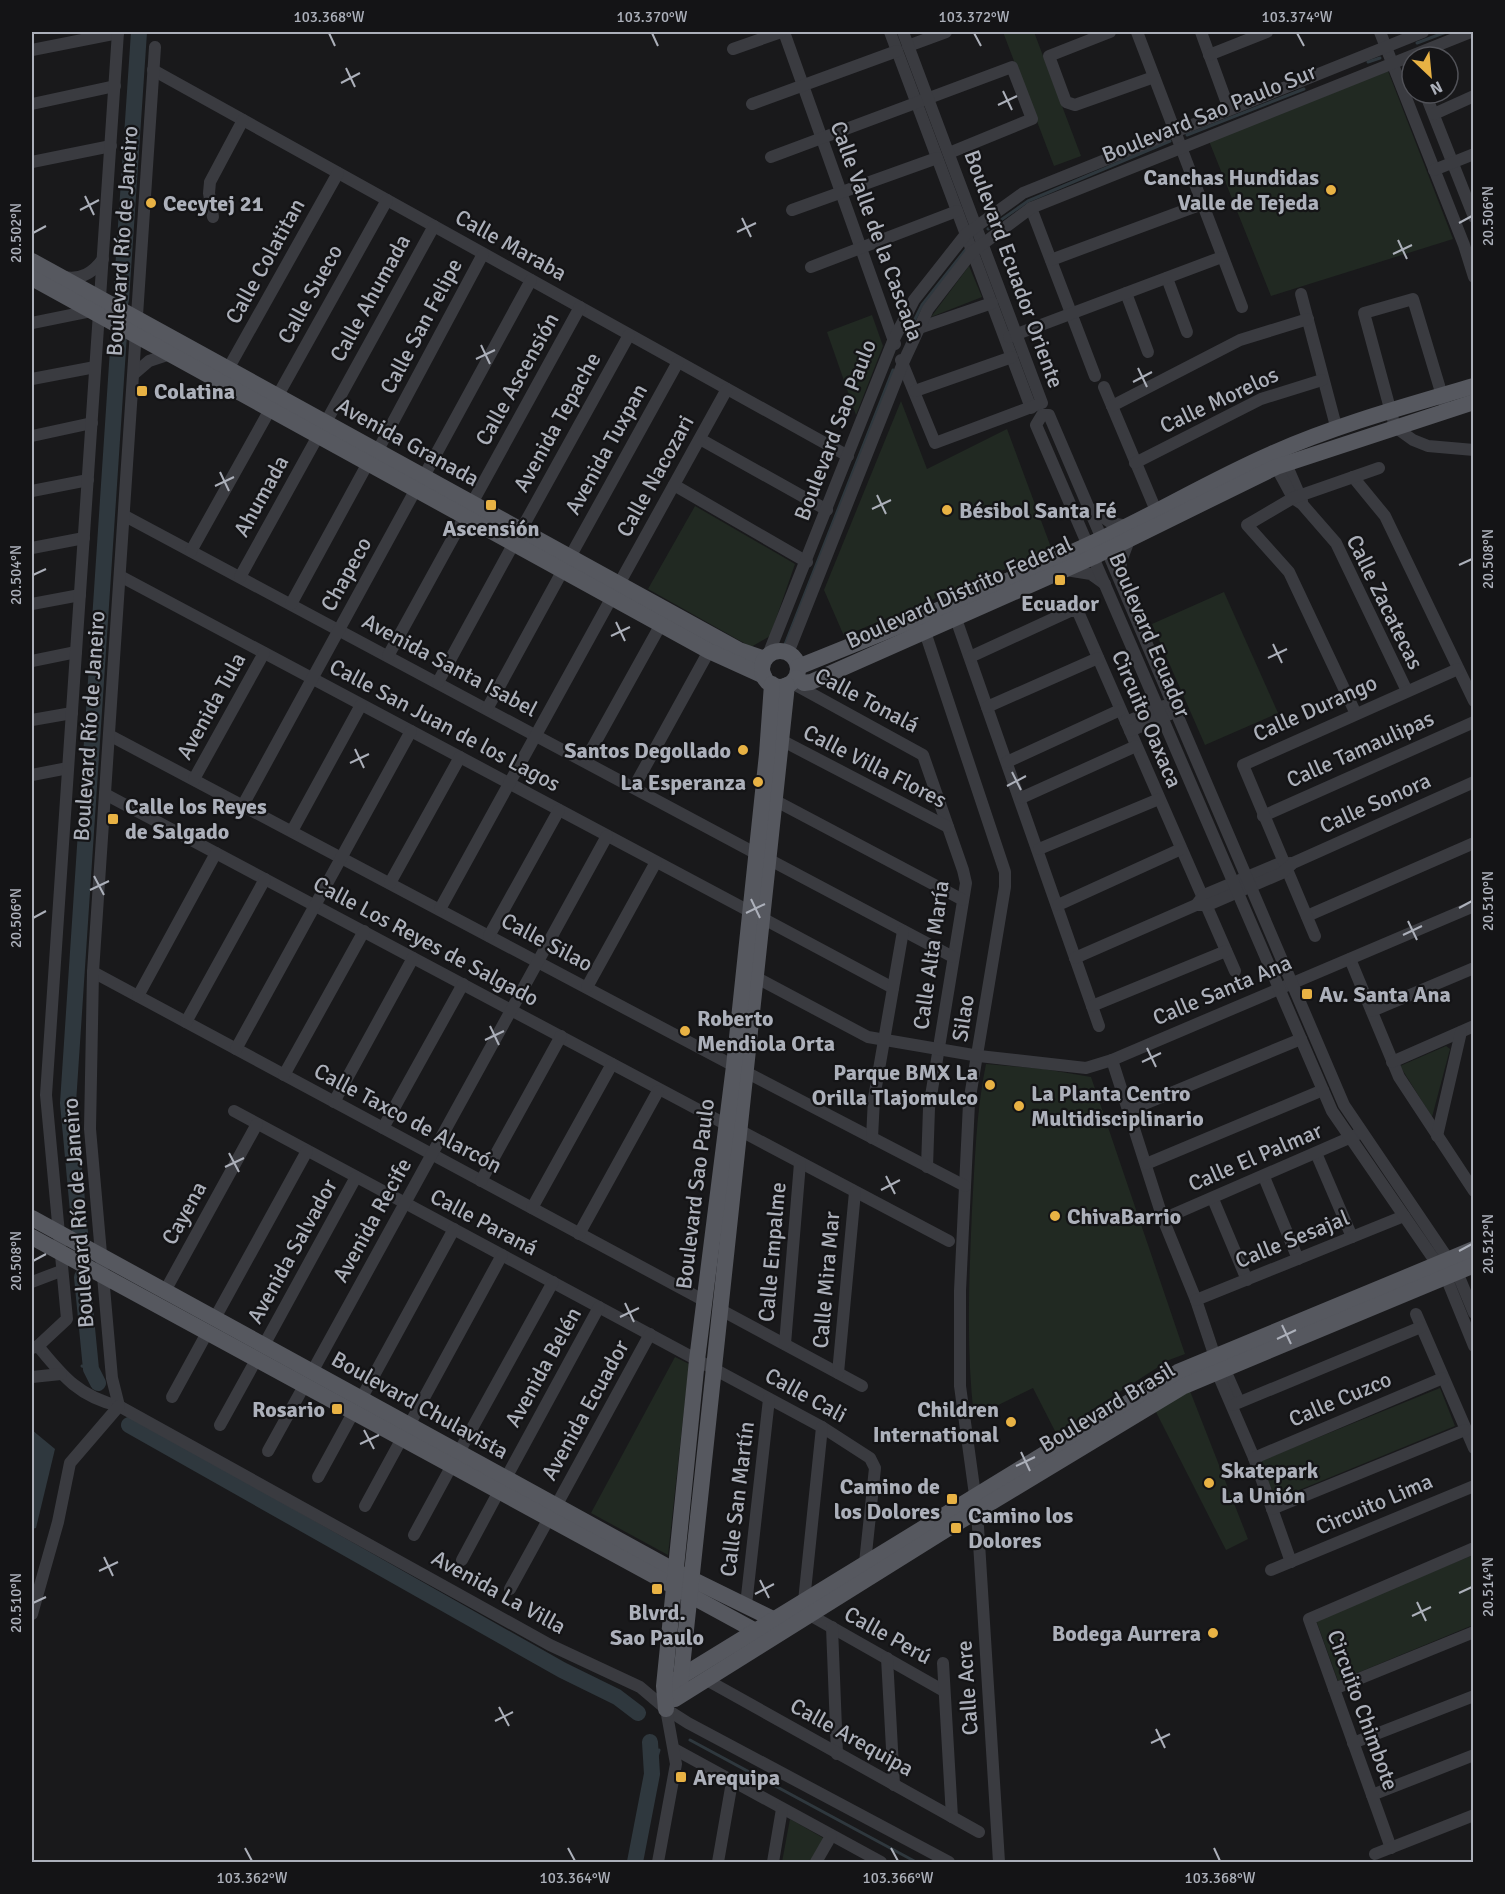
<svg xmlns="http://www.w3.org/2000/svg" width="1505" height="1894" font-family="Signika,sans-serif">
<style>
.green{fill:#212922}
.water{fill:#2f383e}
.lines{fill:none;stroke-linecap:round;stroke-linejoin:round}
.stream{stroke:#2f383e;stroke-width:3}
.river{stroke:#2f383e;stroke-width:16}
.minor{stroke:#3a3b40;stroke-width:12}
.major{stroke:#56585f;stroke-width:16}
.ticks{fill:none;stroke:#acb0ba;stroke-width:2}
.poi-dot{fill:#e8b244;stroke:#141416;stroke-width:2}
.labels{text-anchor:middle;dominant-baseline:central;stroke-width:4.5;stroke-linejoin:round;paint-order:stroke}
.street-label{font-size:22px;fill:#acb0ba;stroke:#141416}
.poi-label{font-size:22px;font-weight:bold;fill:#acb0ba;stroke:#141416;text-anchor:start}
.neatline{fill:none;stroke:#acb0ba;stroke-width:2}
.ticks-label{font-size:15px;text-anchor:middle;fill:#acb0ba}
</style>
<rect width="100%" height="100%" fill="#19191b"/>
<g class="green">
<path d="M1003 32H1034L1081 156 1054 166Z"/>
<path d="M1388 71 1453 239 1271 296 1209 141Z"/>
<path d="M969 266 982 297 931 317Z"/>
<path d="M872 315 883 346 856 415 827 332Z"/>
<path d="M901 401 927 469 1007 429 1052 550 844 636 824 590Z"/>
<path d="M695 506 795 564 770 636 751 647 648 589Z"/>
<path d="M1224 592 1278 713 1205 745 1152 624Z"/>
<path d="M1446 1046 1450 1049 1432 1117 1400 1066Z"/>
<path d="M986 1064 1044 1069 1091 1077 1185 1354 1169 1360 1056 1433 1033 1388 974 1417C966 1348 969 1280 972 1210 975 1161 976 1112 986 1064Z"/>
<path d="M675 1357 689 1364 668 1555 591 1513Z"/>
<path d="M1440 1388 1455 1426 1275 1500 1260 1461Z"/>
<path d="M1190 1391 1248 1539 1226 1550 1155 1410Z"/>
<path d="M1473 1555V1625L1338 1681 1316 1620Z"/>
<path d="M790 1819 825 1839 812 1862H782Z"/>
</g>
<path class="water" d="M32 1430 55 1449 36 1528 32 1529Z"/>
<g class="lines">
<g class="stream">
<path d="M1417 43 1446 32"/>
<path d="M1368 62 1380 58"/>
<path d="M1187 135 1304 89"/>
<path d="M988 229 1028 201 1170 141"/>
<path d="M907 335 922 305 967 248"/>
<path d="M784 647 893 370"/>
<path d="M82 1366 91 1369"/>
<path d="M690 1740 916 1862"/>
<path d="M652 1774 659 1750"/>
</g>
<g class="river">
<path d="M121 300 139 32"/>
<path d="M80 1233 68 1103 119 334"/>
<path d="M82 1277 91 1369 98 1383"/>
<path d="M129 1425 562 1670 617 1697 638 1713"/>
<path d="M635 1862 652 1774 650 1742"/>
</g>
<g class="minor">
<path d="M784 32 895 344"/>
<path d="M890 32 1031 408"/>
<path d="M1110 32 1049 56 1066 102 1075 105 1154 77"/>
<path d="M1137 32 1242 307"/>
<path d="M1201 32 1229 109"/>
<path d="M1380 32 1464 245 1474 277"/>
<path d="M908 46 946 32"/>
<path d="M733 49 781 32"/>
<path d="M32 50 118 33"/>
<path d="M1209 55 1267 32"/>
<path d="M153 70 848 456"/>
<path d="M1425 93 1474 217"/>
<path d="M32 104 115 86"/>
<path d="M752 104 897 51"/>
<path d="M1434 114 1474 96"/>
<path d="M771 157 1012 67 1032 119 949 153"/>
<path d="M32 162 111 146"/>
<path d="M1434 170 1474 154"/>
<path d="M1031 208 1095 376"/>
<path d="M792 210 937 158"/>
<path d="M213 217 209 193 210 182 243 120"/>
<path d="M1051 260 1202 204"/>
<path d="M811 267 957 211"/>
<path d="M64 277C81 280 93 273 103 259"/>
<path d="M1167 278 1187 332"/>
<path d="M1126 293 1148 352"/>
<path d="M1301 294 1337 430"/>
<path d="M32 323 91 311"/>
<path d="M919 328 992 303"/>
<path d="M1009 337 1222 257"/>
<path d="M901 360 935 443 1042 403 903 32"/>
<path d="M228 369 338 173"/>
<path d="M135 373 149 361 170 354"/>
<path d="M32 379 95 367"/>
<path d="M1104 387 1157 513"/>
<path d="M915 391 1012 357"/>
<path d="M1444 402 1413 299 1364 313 1395 427 1413 440 1428 446 1474 450"/>
<path d="M1112 406 1240 340 1308 319"/>
<path d="M326 422 434 226"/>
<path d="M32 436 92 423"/>
<path d="M700 439 827 510"/>
<path d="M378 450 483 254"/>
<path d="M1283 457 1302 501"/>
<path d="M1273 461 1293 498 1302 504 1336 543 1407 691"/>
<path d="M1135 463 1261 399 1322 380"/>
<path d="M424 476 531 280"/>
<path d="M1353 477 1385 516 1474 701"/>
<path d="M674 485 807 562"/>
<path d="M32 491 88 480"/>
<path d="M1093 510 1111 523 1127 526"/>
<path d="M125 516 755 853"/>
<path d="M521 530 629 335"/>
<path d="M32 548 84 538"/>
<path d="M191 551 387 200"/>
<path d="M570 557 678 362"/>
<path d="M1066 570 1091 574 1105 584"/>
<path d="M1120 575 1121 561 1129 540"/>
<path d="M120 576 749 911"/>
<path d="M240 577 318 436"/>
<path d="M619 584 727 389"/>
<path d="M32 604 80 595"/>
<path d="M291 604 368 463"/>
<path d="M956 619 1099 1026"/>
<path d="M925 632 1005 872V887L969 1103 960 1291V1386L975 1495"/>
<path d="M788 653 903 363 928 309 972 252 1031 208 1471 32"/>
<path d="M768 655 893 341 914 300 966 234 1023 193 1423 32"/>
<path d="M388 656 580 307"/>
<path d="M970 657 1070 611H1076L1079 614 1235 971"/>
<path d="M32 661 76 652"/>
<path d="M438 682 514 543"/>
<path d="M792 683 923 755 963 870 966 883 929 1108 927 1167"/>
<path d="M987 707 1098 658"/>
<path d="M487 709 563 570"/>
<path d="M1356 714 1289 572 1247 525 1293 498 1379 468"/>
<path d="M32 720 72 713"/>
<path d="M1126 722 1164 706"/>
<path d="M1130 731 1170 714"/>
<path d="M109 735 734 1066 965 1186"/>
<path d="M783 741 948 827"/>
<path d="M585 761 665 617"/>
<path d="M1007 762 1120 710"/>
<path d="M32 775 68 768"/>
<path d="M194 779 264 653"/>
<path d="M634 787 709 651"/>
<path d="M105 794 727 1125"/>
<path d="M1021 798 1136 746"/>
<path d="M776 801 963 900"/>
<path d="M243 805 416 489"/>
<path d="M1263 816 1474 722"/>
<path d="M292 831 361 705"/>
<path d="M1039 849 1159 799"/>
<path d="M770 860 953 957"/>
<path d="M390 883 460 757"/>
<path d="M1197 904 1204 895 1278 864 1291 863"/>
<path d="M1058 905 1181 849"/>
<path d="M440 909 612 597"/>
<path d="M1307 916 1474 843"/>
<path d="M764 919 893 988"/>
<path d="M489 936 559 810"/>
<path d="M1315 936 1243 765 1458 669"/>
<path d="M1075 958 1196 905H1208L1282 873 1293 863 1474 782"/>
<path d="M1350 959 1399 1077 1474 1191"/>
<path d="M93 972 703 1300"/>
<path d="M757 978 868 1037 979 1056 1086 1068 1112 1060 1474 906"/>
<path d="M587 987 656 862"/>
<path d="M138 996 216 853"/>
<path d="M1092 1006 1226 951"/>
<path d="M1372 1011 1474 968"/>
<path d="M186 1022 265 879"/>
<path d="M236 1049 411 731"/>
<path d="M1112 1060 1163 1219 1196 1300 1215 1357 1228 1377 1239 1402"/>
<path d="M1392 1062 1474 1026"/>
<path d="M284 1075 364 931"/>
<path d="M334 1102 413 958"/>
<path d="M1130 1110 1301 1039"/>
<path d="M234 1111 822 1427 870 1458 875 1468 865 1563"/>
<path d="M383 1128 463 984"/>
<path d="M741 1131 949 1241"/>
<path d="M1437 1136 1461 1032"/>
<path d="M872 1138 874 1098 903 931"/>
<path d="M1316 1153 1352 1237"/>
<path d="M1146 1164 1323 1090"/>
<path d="M1264 1177 1298 1259"/>
<path d="M481 1181 561 1036"/>
<path d="M1213 1199 1247 1280"/>
<path d="M532 1208 612 1064"/>
<path d="M1163 1219 1356 1135"/>
<path d="M579 1234 658 1091"/>
<path d="M32 1282 61 1271"/>
<path d="M165 1291 257 1124"/>
<path d="M1196 1300 1404 1216"/>
<path d="M721 1310 862 1386"/>
<path d="M1474 1313 1457 1272 1344 1105 1049 415H1042L1036 425 1332 1111 1446 1277 1474 1346"/>
<path d="M1416 1314 1474 1448"/>
<path d="M215 1318 307 1151"/>
<path d="M785 1344 800 1163"/>
<path d="M264 1345 356 1177"/>
<path d="M38 1346C63 1377 80 1397 119 1406L550 1645 640 1687 666 1709 688 1723 949 1862"/>
<path d="M32 1348 38 1346 67 1319 46 1095 118 32"/>
<path d="M1222 1370 1220 1379 1254 1458 1291 1562"/>
<path d="M312 1372 607 836"/>
<path d="M838 1373 855 1192"/>
<path d="M32 1377 61 1374"/>
<path d="M172 1397 207 1333"/>
<path d="M361 1399 454 1229"/>
<path d="M1233 1405 1421 1327"/>
<path d="M119 1406 112 1378 90 1129 93 972 155 47"/>
<path d="M220 1425 256 1360"/>
<path d="M268 1451 304 1386"/>
<path d="M459 1452 553 1282"/>
<path d="M1254 1458 1443 1378"/>
<path d="M318 1477 353 1413"/>
<path d="M506 1478 599 1307"/>
<path d="M365 1506 502 1255"/>
<path d="M556 1506 650 1334"/>
<path d="M1272 1509 1465 1430"/>
<path d="M977 1511 999 1862"/>
<path d="M414 1535 451 1467"/>
<path d="M462 1560 498 1493"/>
<path d="M1271 1570 1474 1486"/>
<path d="M510 1589 548 1520"/>
<path d="M804 1601 822 1427"/>
<path d="M746 1605 769 1399"/>
<path d="M32 1614 58 1522 70 1463 119 1406"/>
<path d="M810 1615 944 1691"/>
<path d="M832 1627 837 1754"/>
<path d="M887 1658 894 1785"/>
<path d="M943 1663 952 1817"/>
<path d="M705 1679 979 1832"/>
<path d="M1334 1689 1474 1632"/>
<path d="M1353 1743 1474 1696"/>
<path d="M676 1750 881 1862"/>
<path d="M1372 1795 1474 1755"/>
<path d="M1391 1848 1309 1619 1474 1548"/>
<path d="M1375 1854 1474 1815"/>
<path d="M658 1862 676 1764 666 1709"/>
<path d="M718 1862 732 1782"/>
<path d="M773 1862 782 1809"/>
<path d="M816 1862 831 1836"/>
</g>
<g class="major">
<path d="M32 261 739 650 765 659"/>
<path d="M32 278 709 651 764 676"/>
<circle cx="780" cy="669" r="18"/>
<path d="M798 667C895 628 992 589 1088 545 1150 517 1209 481 1271 454 1336 425 1406 406 1474 386"/>
<path d="M796 678 804 683 811 682 1093 557 1276 467 1474 402"/>
<path d="M32 1218 677 1572 783 1624"/>
<path d="M32 1237 763 1635"/>
<path d="M677 1679 1178 1372 1474 1249"/>
<path d="M679 1695 787 685"/>
<path d="M675 1699 947 1529 1184 1386 1474 1265"/>
<path d="M666 1709 664 1686 697 1360 734 1066 767 754 772 684"/>
</g>
</g>
<path class="ticks" d="M329 33 335 46M652 33 658 46M974 33 981 46M1297 33 1304 46M346 68 355 87M341 83 360 73M1003 91 1012 110M998 105 1017 96M85 196 94 215M80 210 99 200M742 218 751 237M1459 223 1472 216M737 232 756 223M33 233 46 226M1398 240 1407 259M1393 254 1412 245M481 345 490 364M476 359 495 350M1138 368 1147 387M1133 382 1152 372M220 472 229 491M215 486 234 477M877 495 886 514M872 509 891 500M1459 565 1472 559M33 575 46 569M616 622 625 641M611 636 630 627M1273 644 1282 663M1268 658 1287 649M355 749 364 768M350 763 369 754M1012 772 1021 790M1007 786 1026 776M94 876 104 895M90 890 109 881M751 899 760 918M1459 908 1472 901M746 913 765 904M33 918 46 911M1408 921 1417 940M1403 935 1422 926M490 1026 499 1045M485 1040 504 1031M1147 1048 1156 1067M1142 1062 1161 1053M229 1153 239 1172M225 1167 244 1158M886 1176 895 1194M881 1190 900 1180M1459 1251 1472 1244M33 1261 46 1254M625 1303 634 1322M620 1317 639 1308M1282 1325 1291 1344M1277 1339 1296 1330M364 1430 374 1449M360 1444 379 1435M1021 1452 1030 1471M1016 1466 1035 1457M104 1557 113 1576M99 1571 118 1562M760 1580 769 1598M1459 1593 1472 1587M755 1594 774 1584M1417 1602 1426 1621M33 1603 46 1597M1412 1616 1431 1607M499 1707 509 1726M495 1721 513 1712M1156 1729 1165 1748M1151 1743 1170 1734M245 1848 252 1861M568 1848 575 1861M891 1848 898 1861M1214 1848 1220 1861"/>
<g class="poi-dot">
<circle cx="1331" cy="190" r="6"/>
<circle cx="151" cy="203" r="6"/>
<rect x="136" y="385" width="12" height="12" rx="3"/>
<rect x="485" y="499" width="12" height="12" rx="3"/>
<circle cx="947" cy="510" r="6"/>
<rect x="1054" y="574" width="12" height="12" rx="3"/>
<circle cx="743" cy="750" r="6"/>
<circle cx="758" cy="782" r="6"/>
<rect x="107" y="813" width="12" height="12" rx="3"/>
<rect x="1301" y="988" width="12" height="12" rx="3"/>
<circle cx="685" cy="1031" r="6"/>
<circle cx="990" cy="1085" r="6"/>
<circle cx="1019" cy="1106" r="6"/>
<circle cx="1055" cy="1216" r="6"/>
<rect x="331" y="1403" width="12" height="12" rx="3"/>
<circle cx="1011" cy="1422" r="6"/>
<circle cx="1209" cy="1483" r="6"/>
<rect x="946" y="1493" width="12" height="12" rx="3"/>
<rect x="950" y="1522" width="12" height="12" rx="3"/>
<rect x="651" y="1583" width="12" height="12" rx="3"/>
<circle cx="1213" cy="1633" r="6"/>
<rect x="675" y="1771" width="12" height="12" rx="3"/>
</g>
<g class="labels">
<g class="street-label">
<text transform="translate(1209 113) rotate(-22)">Boulevard Sao Paulo Sur</text>
<text transform="translate(877 231) rotate(70)">Calle Valle de la Cascada</text>
<text transform="translate(122 241) rotate(-86)">Boulevard Río de Janeiro</text>
<text transform="translate(511 245) rotate(29)">Calle Maraba</text>
<text transform="translate(265 261) rotate(-61)">Calle Colatitan</text>
<text transform="translate(1014 269) rotate(70)">Boulevard Ecuador Oriente</text>
<text transform="translate(310 294) rotate(-61)">Calle Sueco</text>
<text transform="translate(370 298) rotate(-61)">Calle Ahumada</text>
<text transform="translate(421 326) rotate(-62)">Calle San Felipe</text>
<text transform="translate(517 379) rotate(-61)">Calle Ascensión</text>
<text transform="translate(1219 400) rotate(-25)">Calle Morelos</text>
<text transform="translate(557 422) rotate(-61)">Avenida Tepache</text>
<text transform="translate(835 430) rotate(-69)">Boulevard Sao Paulo</text>
<text transform="translate(408 442) rotate(29)">Avenida Granada</text>
<text transform="translate(606 449) rotate(-61)">Avenida Tuxpan</text>
<text transform="translate(655 476) rotate(-61)">Calle Nacozari</text>
<text transform="translate(261 496) rotate(-61)">Ahumada</text>
<text transform="translate(346 574) rotate(-61)">Chapeco</text>
<text transform="translate(959 592) rotate(-24)">Boulevard Distrito Federal</text>
<text transform="translate(1385 602) rotate(64)">Calle Zacatecas</text>
<text transform="translate(1150 635) rotate(67)">Boulevard Ecuador</text>
<text transform="translate(450 665) rotate(28)">Avenida Santa Isabel</text>
<text transform="translate(867 700) rotate(28)">Calle Tonalá</text>
<text transform="translate(211 706) rotate(-61)">Avenida Tula</text>
<text transform="translate(1315 708) rotate(-24)">Calle Durango</text>
<text transform="translate(1147 719) rotate(67)">Circuito Oaxaca</text>
<text transform="translate(445 725) rotate(28)">Calle San Juan de los Lagos</text>
<text transform="translate(89 726) rotate(-86)">Boulevard Río de Janeiro</text>
<text transform="translate(1360 749) rotate(-24)">Calle Tamaulipas</text>
<text transform="translate(875 766) rotate(27)">Calle Villa Flores</text>
<text transform="translate(1375 803) rotate(-24)">Calle Sonora</text>
<text transform="translate(426 941) rotate(28)">Calle Los Reyes de Salgado</text>
<text transform="translate(547 942) rotate(28)">Calle Silao</text>
<text transform="translate(931 955) rotate(-82)">Calle Alta María</text>
<text transform="translate(1222 990) rotate(-23)">Calle Santa Ana</text>
<text transform="translate(963 1018) rotate(-81)">Silao</text>
<text transform="translate(408 1118) rotate(28)">Calle Taxco de Alarcón</text>
<text transform="translate(1255 1157) rotate(-23)">Calle El Palmar</text>
<text transform="translate(695 1194) rotate(-83)">Boulevard Sao Paulo</text>
<text transform="translate(78 1213) rotate(-94)">Boulevard Río de Janeiro</text>
<text transform="translate(184 1213) rotate(-61)">Cayena</text>
<text transform="translate(372 1220) rotate(-61)">Avenida Recife</text>
<text transform="translate(484 1222) rotate(28)">Calle Paraná</text>
<text transform="translate(1292 1239) rotate(-22)">Calle Sesajal</text>
<text transform="translate(292 1251) rotate(-61)">Avenida Salvador</text>
<text transform="translate(772 1252) rotate(-85)">Calle Empalme</text>
<text transform="translate(826 1280) rotate(-85)">Calle Mira Mar</text>
<text transform="translate(543 1367) rotate(-61)">Avenida Belén</text>
<text transform="translate(806 1395) rotate(29)">Calle Cali</text>
<text transform="translate(1340 1399) rotate(-23)">Calle Cuzco</text>
<text transform="translate(420 1405) rotate(29)">Boulevard Chulavista</text>
<text transform="translate(1107 1407) rotate(-31)">Boulevard Brasil</text>
<text transform="translate(585 1410) rotate(-61)">Avenida Ecuador</text>
<text transform="translate(737 1499) rotate(-83)">Calle San Martín</text>
<text transform="translate(1374 1504) rotate(-23)">Circuito Lima</text>
<text transform="translate(499 1592) rotate(29)">Avenida La Villa</text>
<text transform="translate(888 1635) rotate(29)">Calle Perú</text>
<text transform="translate(967 1688) rotate(-94)">Calle Acre</text>
<text transform="translate(1363 1710) rotate(70)">Circuito Chimbote</text>
<text transform="translate(852 1737) rotate(29)">Calle Arequipa</text>
</g>
<g class="poi-label">
<text x="1319" y="177" text-anchor="end">Canchas Hundidas<tspan x="1319" dy="25">Valle de Tejeda</tspan></text>
<text x="163" y="203">Cecytej 21</text>
<text x="154" y="391">Colatina</text>
<text x="959" y="510">Bésibol Santa Fé</text>
<text x="491" y="528" text-anchor="middle">Ascensión</text>
<text x="1060" y="603" text-anchor="middle">Ecuador</text>
<text x="731" y="750" text-anchor="end">Santos Degollado</text>
<text x="746" y="782" text-anchor="end">La Esperanza</text>
<text x="125" y="806">Calle los Reyes<tspan x="125" dy="25">de Salgado</tspan></text>
<text x="1319" y="994">Av. Santa Ana</text>
<text x="697" y="1018">Roberto<tspan x="697" dy="25">Mendiola Orta</tspan></text>
<text x="978" y="1072" text-anchor="end">Parque BMX La<tspan x="978" dy="25">Orilla Tlajomulco</tspan></text>
<text x="1031" y="1093">La Planta Centro<tspan x="1031" dy="25">Multidisciplinario</tspan></text>
<text x="1067" y="1216">ChivaBarrio</text>
<text x="325" y="1409" text-anchor="end">Rosario</text>
<text x="999" y="1409" text-anchor="end">Children<tspan x="999" dy="25">International</tspan></text>
<text x="1221" y="1470">Skatepark<tspan x="1221" dy="25">La Unión</tspan></text>
<text x="940" y="1486" text-anchor="end">Camino de<tspan x="940" dy="25">los Dolores</tspan></text>
<text x="968" y="1515">Camino los<tspan x="968" dy="25">Dolores</tspan></text>
<text x="657" y="1612" text-anchor="middle">Blvrd.<tspan x="657" dy="25">Sao Paulo</tspan></text>
<text x="1201" y="1633" text-anchor="end">Bodega Aurrera</text>
<text x="693" y="1777">Arequipa</text>
</g>
</g>
<rect width="1505" height="1894" fill="none" stroke="#141416" stroke-width="66"/>
<g transform="translate(1430 75) rotate(154)"><circle r="28" fill="#141416" stroke="#515258" stroke-width="1.5"/>
<path d="M0-4.5L10 22L0 15L-10 22Z" fill="#e8b244"/>
<text y="-9" font-size="16" font-weight="bold" text-anchor="middle" fill="#acb0ba">N</text>
</g>
<rect x="33" y="33" width="1439" height="1828" class="neatline"/>
<g class="ticks-label">
<text x="329" y="22">103.368°W</text>
<text x="652" y="22">103.370°W</text>
<text x="974" y="22">103.372°W</text>
<text x="1297" y="22">103.374°W</text>
<text transform="translate(1488 216) rotate(-90)" y="5">20.506°N</text>
<text transform="translate(16 233) rotate(-90)" y="5">20.502°N</text>
<text transform="translate(1488 559) rotate(-90)" y="5">20.508°N</text>
<text transform="translate(16 575) rotate(-90)" y="5">20.504°N</text>
<text transform="translate(1488 901) rotate(-90)" y="5">20.510°N</text>
<text transform="translate(16 918) rotate(-90)" y="5">20.506°N</text>
<text transform="translate(1488 1244) rotate(-90)" y="5">20.512°N</text>
<text transform="translate(16 1261) rotate(-90)" y="5">20.508°N</text>
<text transform="translate(1488 1587) rotate(-90)" y="5">20.514°N</text>
<text transform="translate(16 1603) rotate(-90)" y="5">20.510°N</text>
<text x="252" y="1883">103.362°W</text>
<text x="575" y="1883">103.364°W</text>
<text x="898" y="1883">103.366°W</text>
<text x="1220" y="1883">103.368°W</text>
</g>
</svg>
